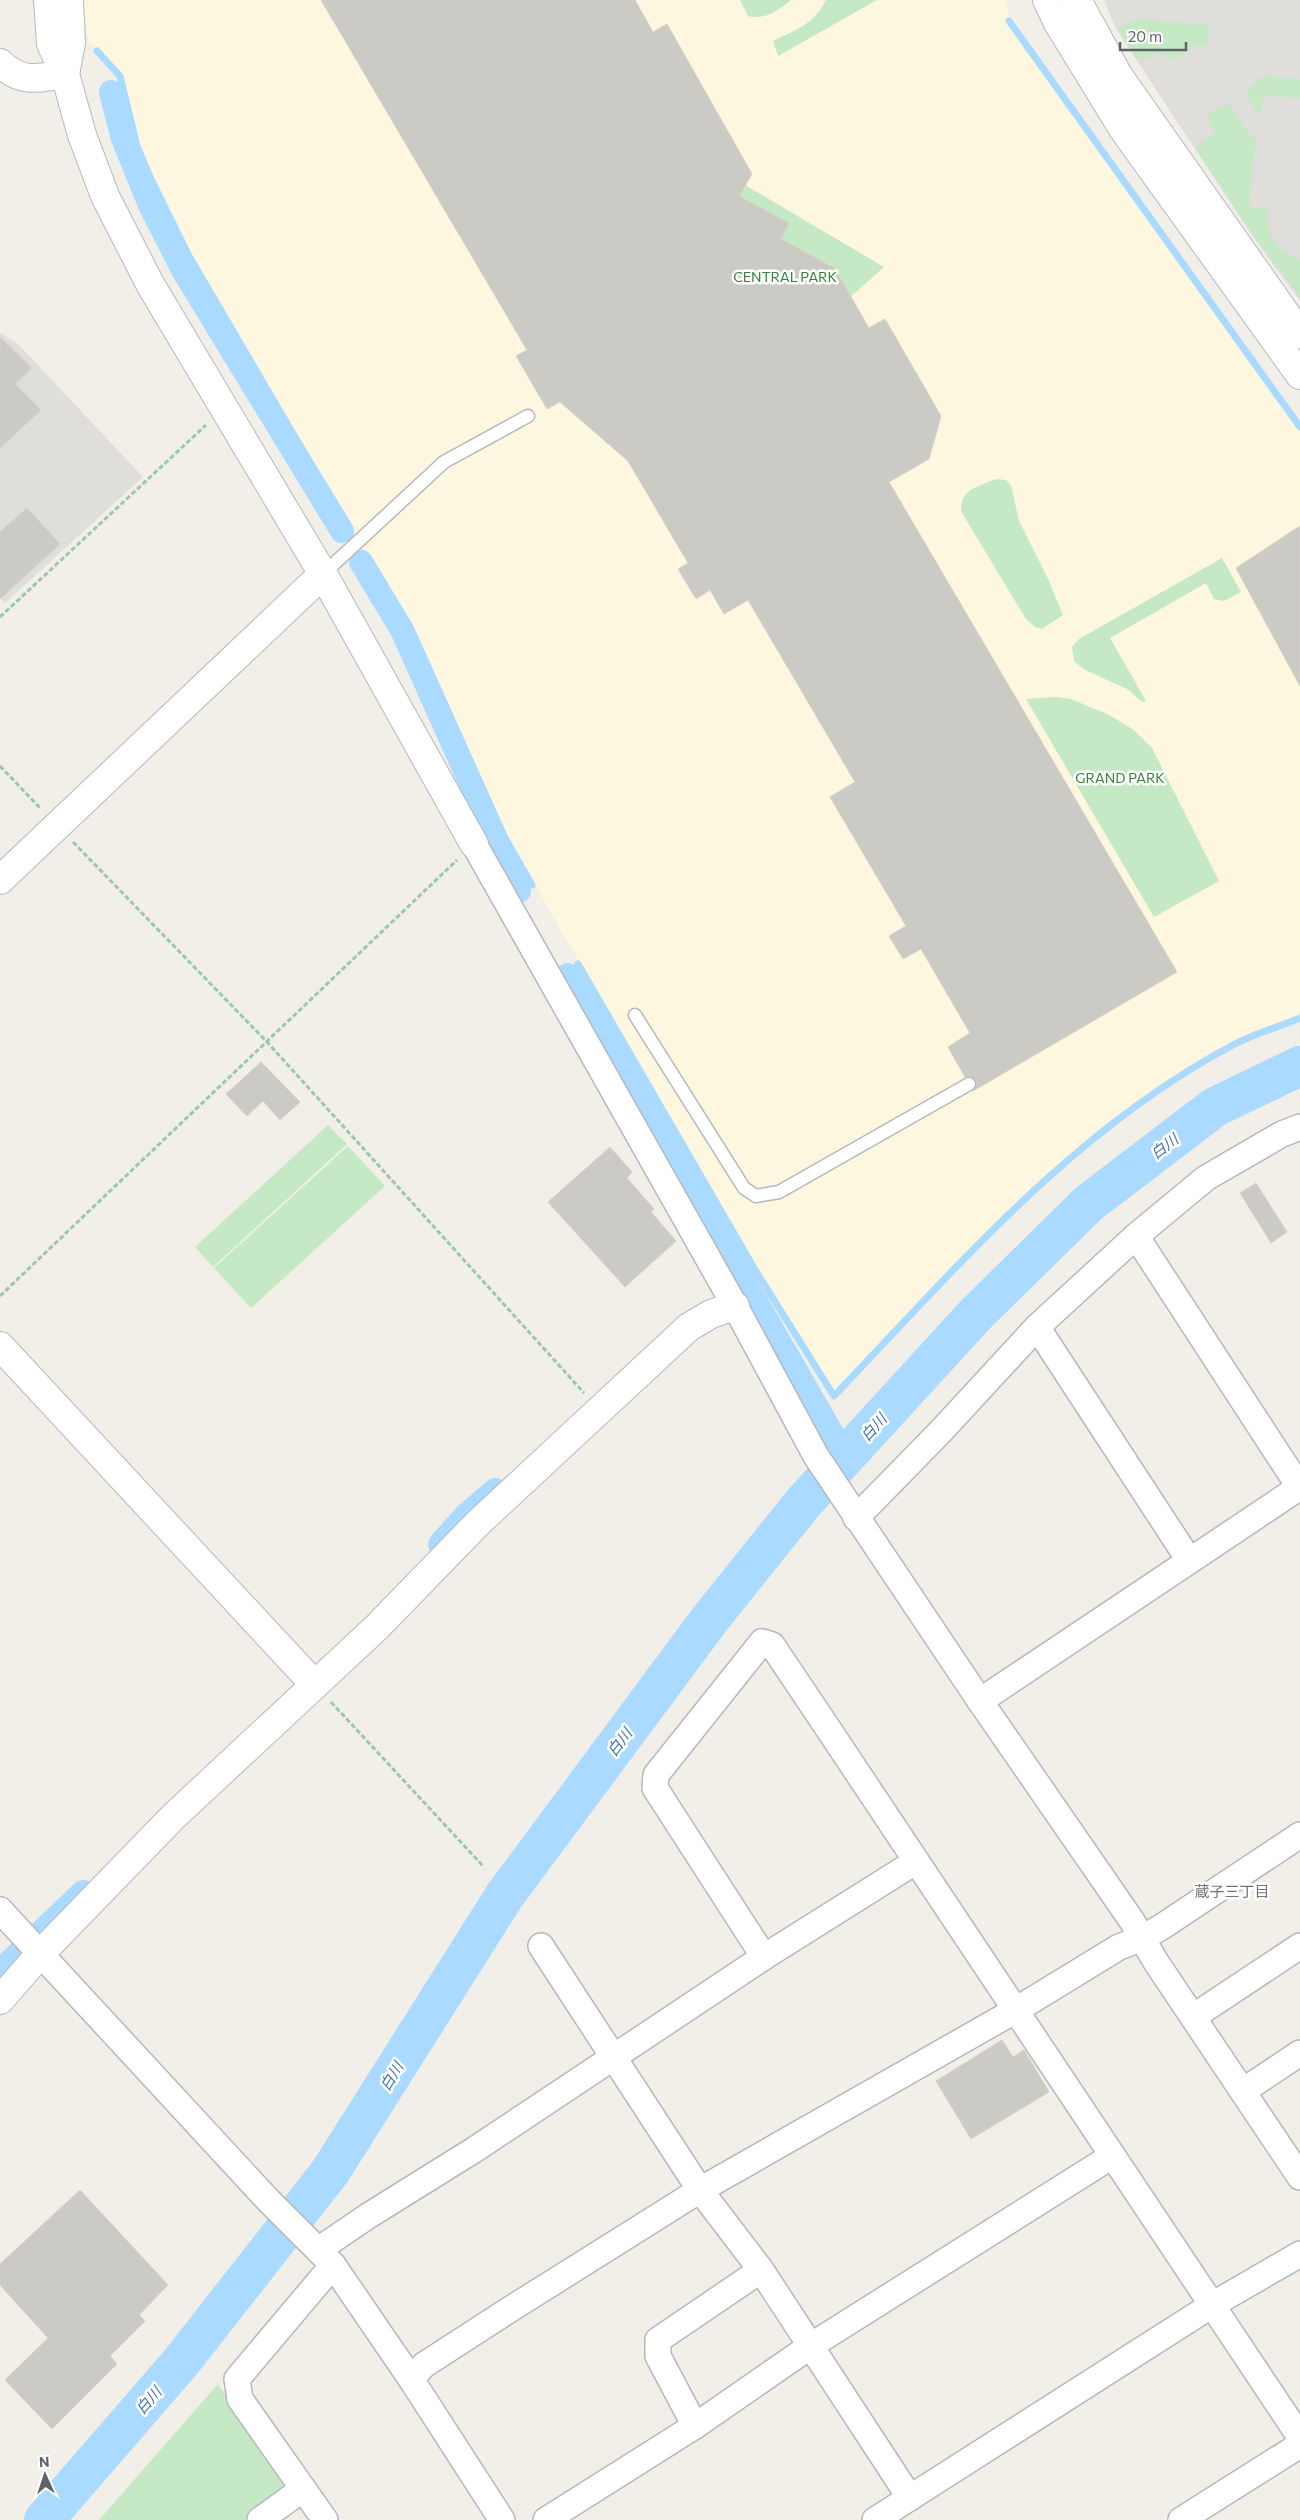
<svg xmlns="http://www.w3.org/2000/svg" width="1300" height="2520" font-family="Commissioner,'Noto Sans JP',sans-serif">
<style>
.commercial{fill:#fef7e0}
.industrial{fill:#e0deda}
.green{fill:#c5e8c5}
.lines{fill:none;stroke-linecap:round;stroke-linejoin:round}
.stream{stroke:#aadaff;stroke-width:7}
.canal{stroke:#aadaff;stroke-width:24}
.river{stroke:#aadaff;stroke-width:40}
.building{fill:#cccac5;stroke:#d6d1c6}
.service-casing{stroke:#b5b8bc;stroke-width:15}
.minor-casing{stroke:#b5b8bc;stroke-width:28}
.tertiary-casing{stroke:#b5b8bc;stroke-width:30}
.path{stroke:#9cc7a9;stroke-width:3;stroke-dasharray:5 2.5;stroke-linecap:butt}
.service{stroke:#fff;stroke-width:12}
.minor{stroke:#fff;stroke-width:25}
.tertiary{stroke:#fff;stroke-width:28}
.labels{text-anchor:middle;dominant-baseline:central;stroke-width:5;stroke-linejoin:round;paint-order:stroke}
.park-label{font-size:14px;fill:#348238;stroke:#fff}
.water-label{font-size:15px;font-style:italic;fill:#4174aa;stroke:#fff}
.neighbourhood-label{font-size:15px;fill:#70757a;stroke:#fff}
</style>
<rect width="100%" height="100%" fill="#f1efe8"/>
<path class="commercial" d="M82 0H1005L1015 35 1300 431V1015L1233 1042 1170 1079 1097 1130 988 1230 835 1392 756 1267 506 835 416 635 337 505 191 255 153 178 140 145 123 74 99 50 89 43Z"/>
<g class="industrial">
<path d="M1104 0H1300V301L1251 234 1116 29Z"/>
<path d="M0 333 18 344 143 477 5 603 0 598Z"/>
</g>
<g class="green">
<path d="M740 0H791C779 10 763 21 748 16Z"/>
<path d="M826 0H877L778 56 773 41C797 29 813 25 826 0Z"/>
<path d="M1136 19 1210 25 1207 46 1197 45 1172 61 1168 54 1162 58 1158 52 1145 59 1135 58 1117 28Z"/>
<path d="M1263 76 1300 79V98L1263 95 1262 111H1256L1247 96 1246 90Z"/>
<path d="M1225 104 1231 106 1250 136H1256L1249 207 1268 209C1265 232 1275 254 1300 259V297L1252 233 1195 147 1216 132 1206 116Z"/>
<path d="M745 185 884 267 773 366 732 208Z"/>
<path d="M996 479 1006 480 1011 485 1019 521 1048 579 1063 615 1042 629 1035 627 1026 619 962 513C957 490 979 486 996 479Z"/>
<path d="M1222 558 1241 592 1224 601 1214 599 1206 583 1110 638 1146 701 1142 702 1127 689 1085 670 1074 661 1072 647 1079 639Z"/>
<path d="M1056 697 1071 699 1109 715 1134 730 1152 748 1219 881 1154 917 1026 699Z"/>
<path d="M328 1125 347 1144 213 1267 195 1247Z"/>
<path d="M348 1146 385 1186 251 1308 214 1268Z"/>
<path d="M218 2384 285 2479 284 2492 245 2520H99Z"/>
</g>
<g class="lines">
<g class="stream">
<path d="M1009 21 1300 427"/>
<path d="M97 51 120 76 137 146 151 179 189 256 347 526"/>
<path d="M367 557 414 636 504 836 532 885"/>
<path d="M578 964 754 1268 834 1396C956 1268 1074 1129 1233 1045 1254 1034 1278 1027 1300 1018"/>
</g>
<g class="canal">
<path d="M111 92 123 139 150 205 183 270 342 531"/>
<path d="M361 562 402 630 519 891"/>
<path d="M568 975 845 1456"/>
<path d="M440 1544 467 1514 495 1490"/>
<path d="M0 1971 83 1892"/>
</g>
<path class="river" d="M44 2520 181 2362 330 2172 505 1895 710 1619 803 1503 976 1314 1089 1203 1215 1107 1300 1066"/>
</g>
<g class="building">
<path d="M321 0H635L653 32 667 24 752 174 739 196 789 223 781 239 834 268 869 328 885 319 941 416 929 459 889 482 1177 972 973 1091 977 1085 976 1080 970 1076 965 1077 948 1047 970 1033 921 949 903 959 889 936 906 926 830 797 855 782 748 600 724 614 710 590 696 599 678 569 688 563 628 461 560 402 547 409 516 356 527 350Z"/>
<path d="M0 337 32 368 15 384 41 410 0 448Z"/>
<path d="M27 508 60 544 0 599V532Z"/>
<path d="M1300 526V686L1236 568Z"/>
<path d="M261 1062 300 1102 280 1120 263 1101 247 1116 226 1094Z"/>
<path d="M610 1147 632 1172 627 1178 654 1209 651 1212 676 1241 625 1287 548 1202Z"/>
<path d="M1256 1183 1287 1232 1271 1243 1240 1193Z"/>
<path d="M1002 2040 1013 2057 1024 2050 1049 2092 971 2139 936 2081Z"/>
<path d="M80 2190 168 2285 139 2315 145 2321 110 2356 117 2364 52 2429 5 2380 48 2338 0 2285V2264Z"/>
</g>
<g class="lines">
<g class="service-casing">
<g id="service">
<path d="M323 574 444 462 528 416"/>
<path d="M635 1015 744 1188 756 1196 779 1192 969 1084"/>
</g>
</g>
<g class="minor-casing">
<g id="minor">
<path d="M474 844 735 1306 816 1456 980 1701 1132 1921 1156 1962 1300 2177"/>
<path d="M1136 1236 1300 1488"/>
<path d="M1037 1327 1189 1560"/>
<path d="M856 1518 942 1430 1037 1327 1136 1236 1206 1178 1282 1134 1300 1127"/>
<path d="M980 1701 1300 1487"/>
<path d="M0 1910 268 2200 333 2265 411 2379 502 2520"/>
<path d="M541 1946 700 2190 761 2270 910 2498"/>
<path d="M764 1957 655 1788 656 1775 762 1642 772 1645 827 1727 1300 2437"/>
<path d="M1193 2017 1300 1946"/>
<path d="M1243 2091 1300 2053"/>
<path d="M318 2250 368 2216 474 2150 764 1957 915 1862"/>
<path d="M411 2379 424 2365 509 2310 700 2190 1016 2010 1119 1947 1143 1938 1163 1926 1300 1835"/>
<path d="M695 2426 658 2356V2340L761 2270"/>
<path d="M260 2520 303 2489"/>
<path d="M325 2520 240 2399 237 2379 333 2265"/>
<path d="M546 2520 695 2426 812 2345 1112 2156"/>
<path d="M875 2520 1212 2305 1300 2254"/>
<path d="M1181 2520 1300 2445"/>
</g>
</g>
<g class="tertiary-casing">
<g id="tertiary">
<path d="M48 0 51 44 65 74 82 135 105 196 150 284 323 574 474 844"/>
<path d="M1047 0 1058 23 1123 129 1300 375"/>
<path d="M1077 0 1118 75 1300 334"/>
<path d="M0 63C22 84 38 78 65 74"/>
<path d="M65 74 71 43 69 0"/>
<path d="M0 880 323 574"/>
<path d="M0 1346 315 1685"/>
<path d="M0 2000 40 1954 173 1817 377 1627 478 1523 689 1327 711 1314 735 1306"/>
</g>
</g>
<g class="path">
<path d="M0 617 206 425"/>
<path d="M0 766 41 809"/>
<path d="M73 842 268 1043 584 1393"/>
<path d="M0 1296 457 860"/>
<path d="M331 1702 483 1866"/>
</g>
<use href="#service" class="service"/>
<use href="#minor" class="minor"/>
<use href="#tertiary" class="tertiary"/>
</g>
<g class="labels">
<g class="park-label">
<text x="785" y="276">CENTRAL PARK</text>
<text x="1120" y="777">GRAND PARK</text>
</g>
<g class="water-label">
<text transform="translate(1164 1146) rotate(-37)">白川</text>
<text transform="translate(873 1427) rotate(-48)">白川</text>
<text transform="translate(619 1742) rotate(-53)">白川</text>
<text transform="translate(391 2076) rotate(-58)">白川</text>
<text transform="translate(148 2400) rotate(-49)">白川</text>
</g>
<g class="neighbourhood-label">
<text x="1232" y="1891">蔵子三丁目</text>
</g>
</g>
<g transform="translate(45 2475) rotate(357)" stroke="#ffffff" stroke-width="4" paint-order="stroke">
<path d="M0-4L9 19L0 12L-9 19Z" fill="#5f6368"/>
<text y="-8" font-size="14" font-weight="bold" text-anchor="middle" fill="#5f6368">N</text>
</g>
<path d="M1120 42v8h66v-8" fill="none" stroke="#5f6368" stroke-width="2.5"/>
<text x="1128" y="42" font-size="15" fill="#5f6368" stroke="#ffffff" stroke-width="4" paint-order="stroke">20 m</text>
</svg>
